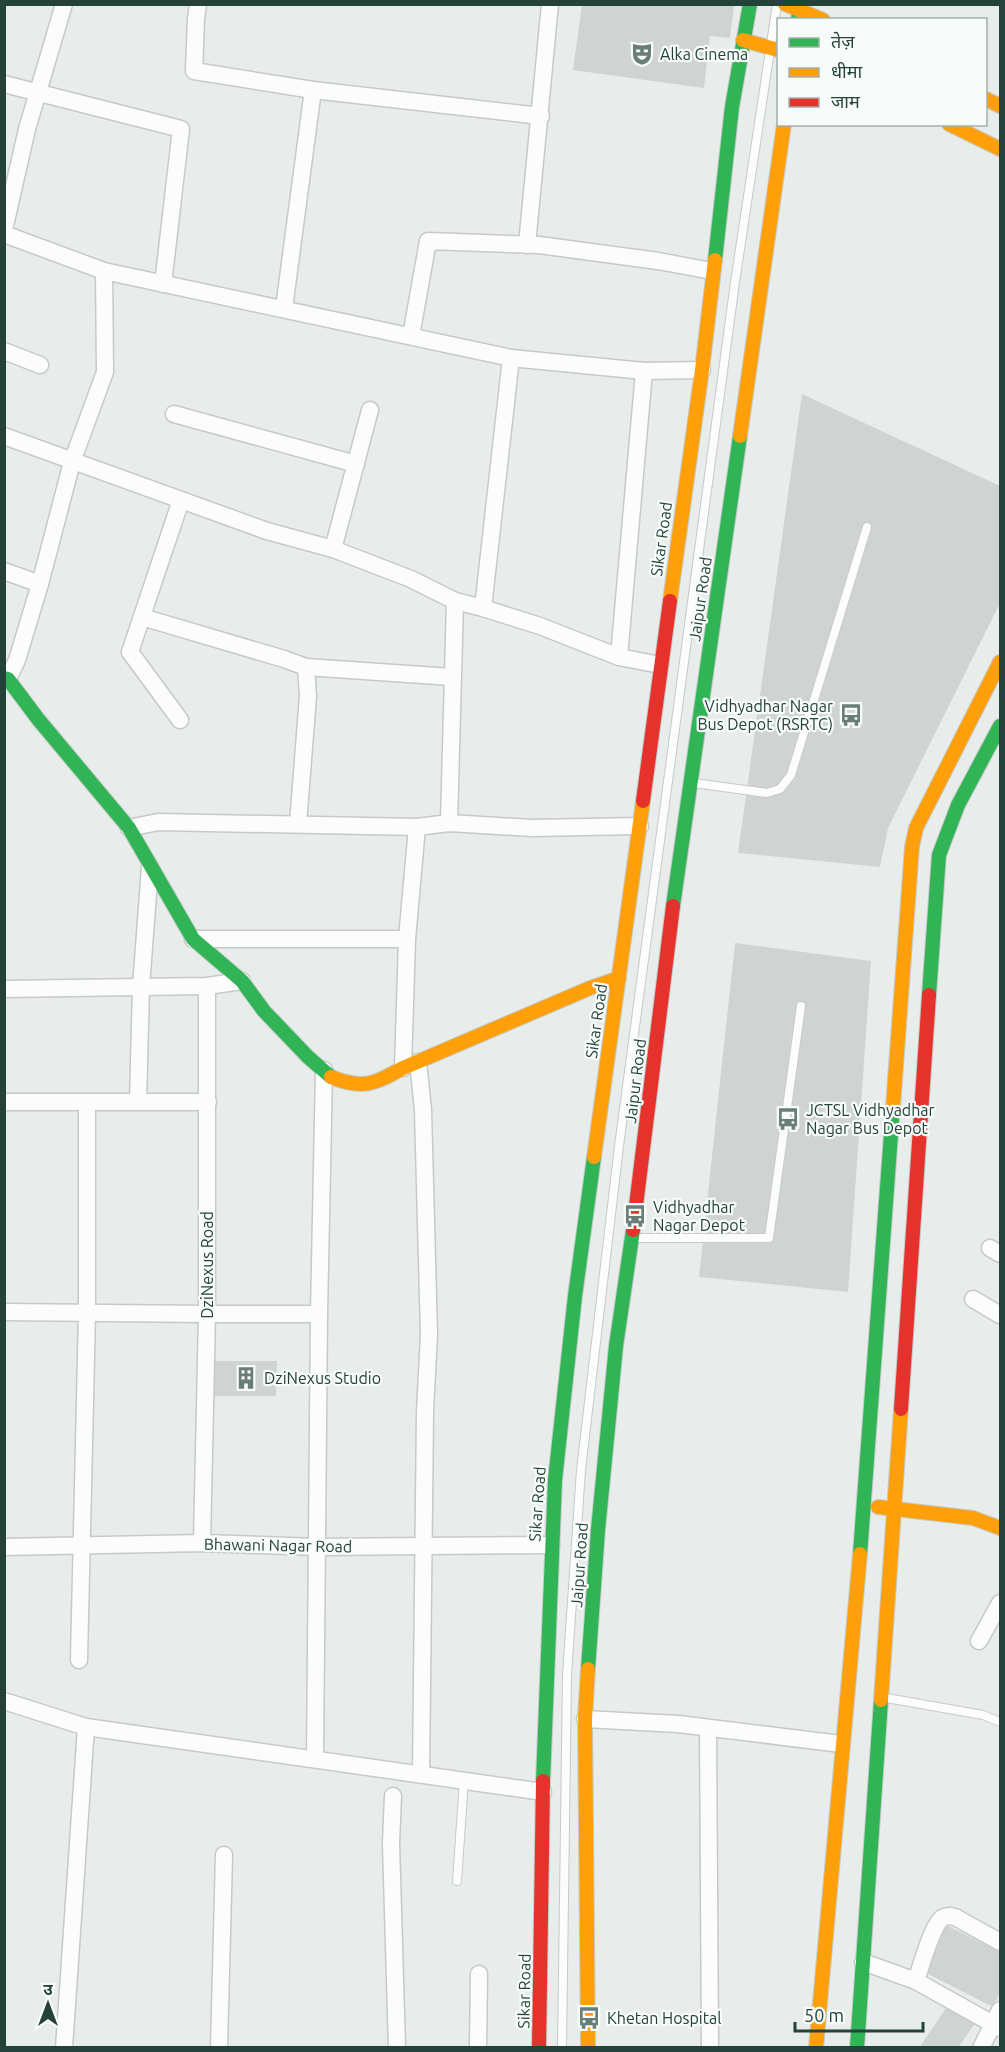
<svg xmlns="http://www.w3.org/2000/svg" width="1005" height="2052" font-family="Ubuntu,'Noto Sans Devanagari',sans-serif">
<style>
.building{fill:#cfd4d2}
.lines{fill:none;stroke-linecap:round;stroke-linejoin:round}
.lane-casing{stroke:#c5cac8;stroke-width:10}
.street-casing{stroke:#c5cac8;stroke-width:19}
.fast-casing{stroke:#c3cbc8;stroke-width:16}
.slow-casing{stroke:#c3cbc8;stroke-width:16}
.jam-casing{stroke:#c3cbc8;stroke-width:16}
.lane{stroke:#fcfcfc;stroke-width:8}
.street{stroke:#fcfcfc;stroke-width:16}
.fast{stroke:#30b455;stroke-width:14}
.slow{stroke:#ff9f0a;stroke-width:14}
.jam{stroke:#e5322d;stroke-width:14}
.labels{text-anchor:middle;dominant-baseline:central;stroke-width:4.5;stroke-linejoin:round;paint-order:stroke}
.poi-label{font-size:16px;fill:#24423a;stroke:#f7fbf9;text-anchor:start}
.street-label{font-size:16px;fill:#24423a;stroke:#f7fbf9}
</style>
<rect width="100%" height="100%" fill="#e8edeb"/>
<g class="building">
<path d="M582 5H734L730 38 710 36 704 88 573 70Z"/>
<path d="M802 394 1000 486V603L888 828 880 867 738 853Z"/>
<path d="M735 943 871 961 848 1292 699 1277Z"/>
<path d="M215 1361H277L276 1396H214Z"/>
<path d="M946 1925 1000 1952V1993L993 2007 922 1971Z"/>
<path d="M949 2004 976 2022 958 2048H919Z"/>
</g>
<g class="lines">
<g class="lane-casing">
<g id="lane">
<path d="M694 783 767 793 780 789 791 775 867 527"/>
<path d="M634 1238H769L801 1006"/>
<path d="M881 1697 983 1715 1000 1722"/>
<path d="M457 1881 464 1780"/>
<path d="M562 2048 567 1675 581 1470 619 1146 735 282 777 4"/>
</g>
</g>
<g class="street-casing">
<g id="street">
<path d="M198 4 196 19 194 71 313 90 541 116"/>
<path d="M4 84 181 129 163 284"/>
<path d="M4 230 27 129 64 4"/>
<path d="M4 234 104 271 511 358 644 371 702 370"/>
<path d="M527 245 550 4"/>
<path d="M284 308 313 90"/>
<path d="M411 336 428 241 539 245 658 261 712 271"/>
<path d="M4 351 40 365"/>
<path d="M174 414 356 464"/>
<path d="M4 436 267 531 333 549 411 579 455 601 483 608 540 626 619 657 660 665"/>
<path d="M333 549 370 410"/>
<path d="M4 571 40 584"/>
<path d="M483 608 511 358"/>
<path d="M142 617 284 659 306 667 452 677"/>
<path d="M619 657 644 371"/>
<path d="M8 679 17 660 40 584 72 462 105 372 104 271"/>
<path d="M180 720 130 652 181 500"/>
<path d="M449 823 455 601"/>
<path d="M298 824 308 696 306 667"/>
<path d="M129 828 158 822 417 827 449 823 532 828 640 826"/>
<path d="M193 939H407"/>
<path d="M4 989 207 986 242 981"/>
<path d="M418 1062 423 1110 429 1335 425 1411 421 1774"/>
<path d="M403 1068 407 939 417 827"/>
<path d="M4 1102H208"/>
<path d="M138 1102 141 987 150 867"/>
<path d="M990 1248 1000 1254"/>
<path d="M973 1299 1000 1315"/>
<path d="M4 1312 207 1314H319"/>
<path d="M202 1543 207 1314V986"/>
<path d="M4 1547 202 1543 317 1547 551 1545"/>
<path d="M979 1641 1000 1603"/>
<path d="M79 1660 87 1313V1102"/>
<path d="M4 1701 86 1727 543 1792"/>
<path d="M585 1719 678 1724 841 1744"/>
<path d="M708 1728 710 2048"/>
<path d="M315 1759 319 1314 324 1070"/>
<path d="M393 1796 391 1843 397 2048"/>
<path d="M863 1962 916 1981 1000 2028"/>
<path d="M916 1981C921 1966 931 1929 941 1919 945 1915 950 1916 955 1917L1000 1942"/>
<path d="M64 2048 86 1727"/>
<path d="M219 2048 224 1855"/>
<path d="M478 2048 479 1974"/>
<path d="M981 2048 1000 2010"/>
</g>
</g>
<g class="fast-casing">
<g id="fast">
<path d="M798 20 800 4"/>
<path d="M715 260 732 107 750 4"/>
<path d="M4 678 8 679 38 719 129 828 193 939 242 981 264 1011 308 1057 331 1077"/>
<path d="M673 906 740 436"/>
<path d="M929 995 939 855 958 805 1000 726"/>
<path d="M860 1554 893 1107"/>
<path d="M588 1669 598 1530 616 1346 633 1230"/>
<path d="M543 1781 555 1480 575 1296 594 1157"/>
<path d="M857 2048 881 1700"/>
</g>
</g>
<g class="slow-casing">
<g id="slow">
<path d="M785 4 823 20"/>
<path d="M743 40 778 50"/>
<path d="M986 99 1000 106"/>
<path d="M949 124 1000 149"/>
<path d="M740 436 784 124"/>
<path d="M670 601 702 370 715 260"/>
<path d="M331 1077C363 1090 374 1084 403 1068L590 988 619 978"/>
<path d="M893 1107 912 847 916 828 1000 662"/>
<path d="M594 1157 643 801"/>
<path d="M878 1507 973 1518 1000 1528"/>
<path d="M881 1700 901 1409"/>
<path d="M588 2048 585 1719 588 1669"/>
<path d="M816 2048 860 1554"/>
</g>
</g>
<g class="jam-casing">
<g id="jam">
<path d="M643 801 670 601"/>
<path d="M633 1230 673 906"/>
<path d="M901 1409 929 995"/>
<path d="M539 2048 543 1781"/>
</g>
</g>
<use href="#lane" class="lane"/>
<use href="#street" class="street"/>
<use href="#fast" class="fast"/>
<use href="#slow" class="slow"/>
<use href="#jam" class="jam"/>
</g>
<defs>
<g id="theatre-bare" transform="scale(1.8)"><path d="M-5-5.5Q0-4 5-5.5V0Q5 5 0 6Q-5 5-5 0ZM-3.3-2.5H-1v1.5H-3.3ZM1-2.5H3.3v1.5H1ZM-2.8 1Q0 5.5 2.8 1Z" fill="#697e78" stroke="#f7fbf9" stroke-width="2.5" paint-order="stroke"/></g>
<g id="bus-bare" transform="scale(1.8)"><path d="M-5-6H5V4H4V6H2V4H-2V6H-4V4H-5ZM-3.5-4V0h7V-4ZM-3.5 1.2v1.5H-2V1.2ZM2 1.2v1.5H3.5V1.2Z" fill="#697e78" stroke="#f7fbf9" stroke-width="2.5" paint-order="stroke"/></g>
<g id="building-bare" transform="scale(1.8)"><path d="M-4-6H4V6H1V3H-1V6H-4ZM-2.5-4.3h1.7v1.8h-1.7ZM.8-4.3h1.7v1.8H.8ZM-2.5-1h1.7V.8h-1.7ZM.8-1h1.7V.8H.8Z" fill="#697e78" stroke="#f7fbf9" stroke-width="2.5" paint-order="stroke"/></g>
</defs>
<g fill-rule="evenodd">
<use href="#theatre-bare" x="642" y="54"/>
<use href="#bus-bare" x="851" y="715"/>
<use href="#bus-bare" x="788" y="1119"/>
<use href="#bus-bare" x="635" y="1216"/>
<use href="#building-bare" x="246" y="1378"/>
<use href="#bus-bare" x="589" y="2018"/>
</g>
<g class="labels">
<g class="poi-label">
<text x="660" y="54">Alka Cinema</text>
<text x="833" y="706" text-anchor="end">Vidhyadhar Nagar<tspan x="833" dy="18">Bus Depot (RSRTC)</tspan></text>
<text x="806" y="1110">JCTSL Vidhyadhar<tspan x="806" dy="18">Nagar Bus Depot</tspan></text>
<text x="653" y="1207">Vidhyadhar<tspan x="653" dy="18">Nagar Depot</tspan></text>
<text x="264" y="1378">DziNexus Studio</text>
<text x="607" y="2018">Khetan Hospital</text>
</g>
<g class="street-label">
<text transform="translate(661 539) rotate(-82)">Sikar Road</text>
<text transform="translate(700 599) rotate(-82)">Jaipur Road</text>
<text transform="translate(596 1021) rotate(-82)">Sikar Road</text>
<text transform="translate(635 1081) rotate(-83)">Jaipur Road</text>
<text transform="translate(207 1265) rotate(-90)">DziNexus Road</text>
<text transform="translate(537 1504) rotate(-86)">Sikar Road</text>
<text transform="translate(278 1545) rotate(1)">Bhawani Nagar Road</text>
<text transform="translate(579 1565) rotate(-86)">Jaipur Road</text>
<text transform="translate(524 1991) rotate(-89)">Sikar Road</text>
</g>
</g>
<rect width="1005" height="2052" fill="none" stroke="#24423a" stroke-width="12"/>
<rect x="777" y="18" width="210" height="108" fill="#f7fbf9" stroke="#a3b1ad" stroke-width="1.5"/>
<rect x="789" y="38" width="30" height="9" fill="#30b455" stroke="#a3b1ad" stroke-width="1.5"/>
<text x="831" y="48" font-size="18" fill="#24423a">तेज़</text>
<rect x="789" y="68" width="30" height="9" fill="#ff9f0a" stroke="#a3b1ad" stroke-width="1.5"/>
<text x="831" y="78" font-size="18" fill="#24423a">धीमा</text>
<rect x="789" y="98" width="30" height="9" fill="#e5322d" stroke="#a3b1ad" stroke-width="1.5"/>
<text x="831" y="108" font-size="18" fill="#24423a">जाम</text>
<g transform="translate(48 2004)" stroke="#f7fbf9" stroke-width="4.5" paint-order="stroke">
<path d="M0-4.5L10 22L0 15L-10 22Z" fill="#24423a"/>
<text y="-9" font-size="16" font-weight="bold" text-anchor="middle" fill="#24423a">उ</text>
</g>
<path d="M795 2022v9h128v-9" fill="none" stroke="#24423a" stroke-width="3"/>
<text x="804" y="2022" font-size="18" fill="#24423a" stroke="#f7fbf9" stroke-width="4.5" paint-order="stroke">50 m</text>
</svg>
